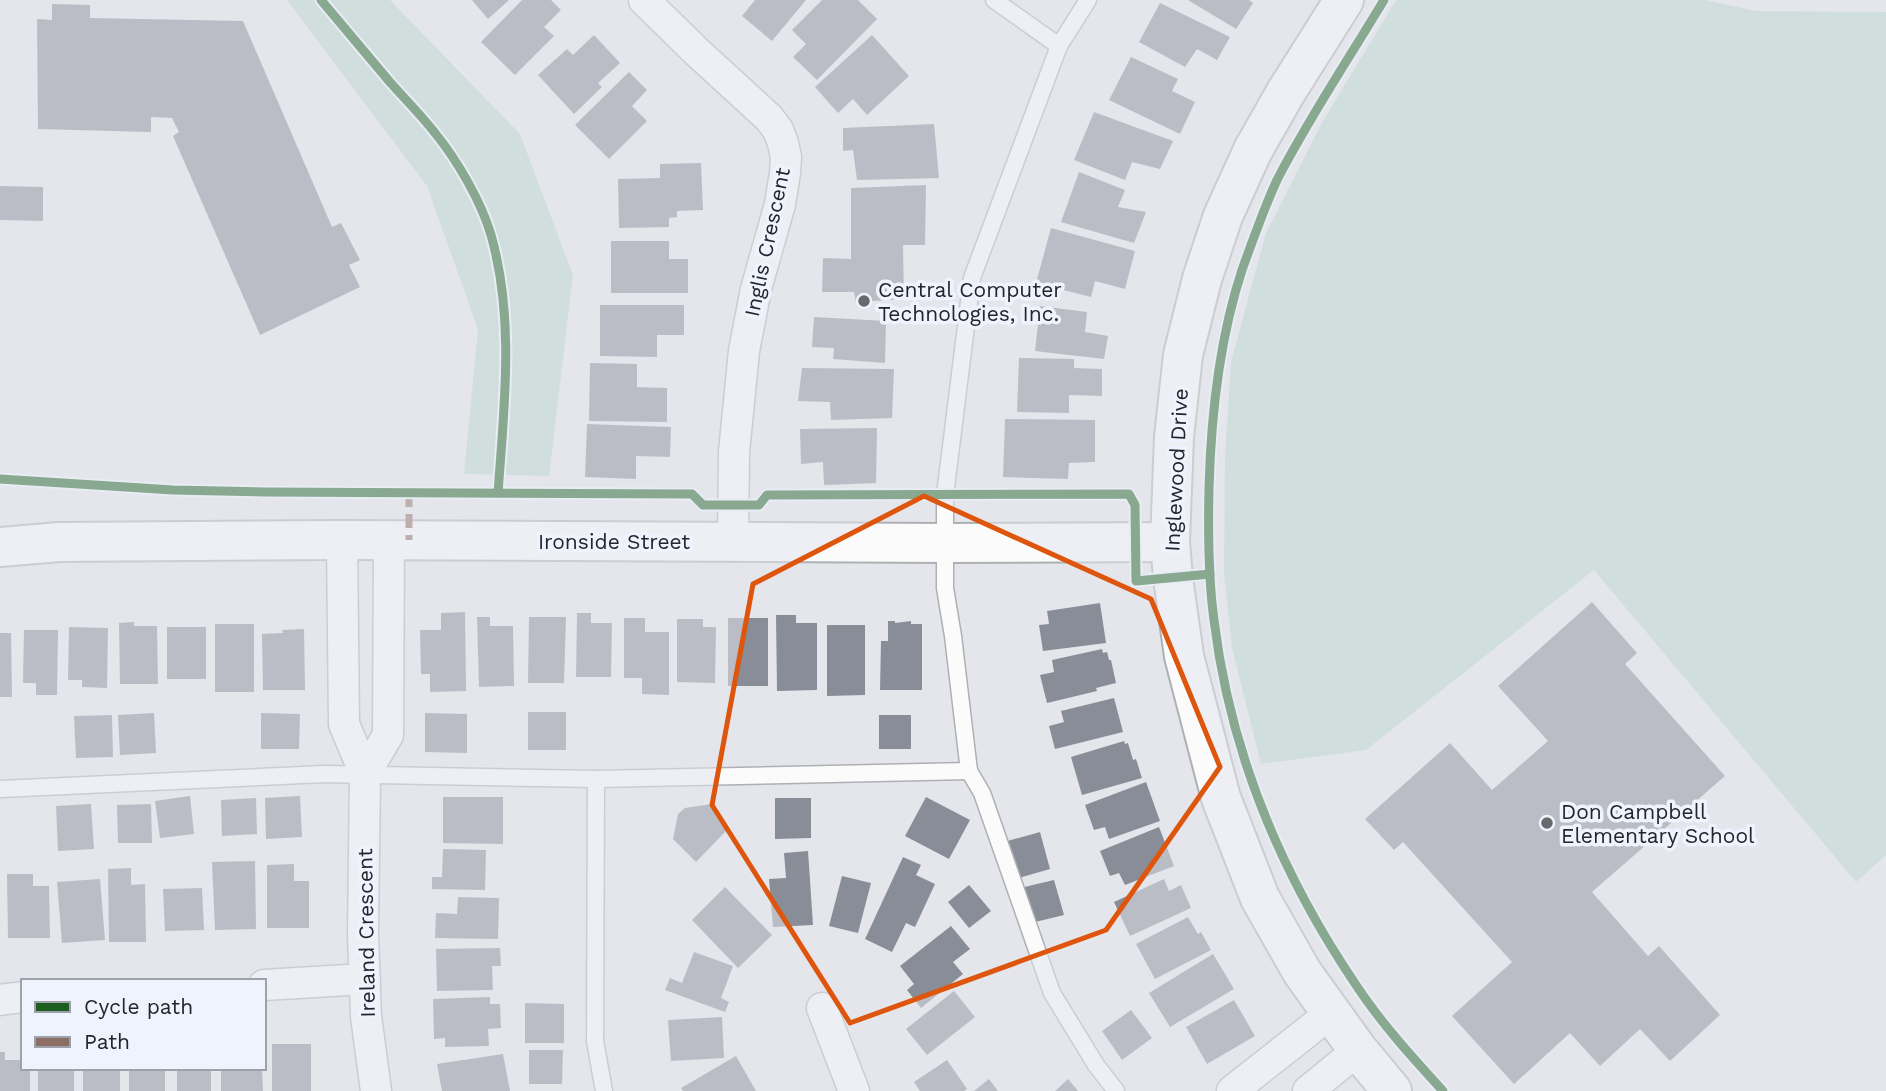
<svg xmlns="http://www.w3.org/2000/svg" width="1886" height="1091" font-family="'Work Sans',sans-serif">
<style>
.green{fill:#b8d7cc}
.building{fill:#898d98}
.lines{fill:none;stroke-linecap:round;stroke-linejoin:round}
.service-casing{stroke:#aeb0b4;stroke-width:19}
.minor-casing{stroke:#aeb0b4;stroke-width:33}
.tertiary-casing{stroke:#aeb0b4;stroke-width:42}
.service{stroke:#fbfbfc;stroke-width:16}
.minor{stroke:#fbfbfc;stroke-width:30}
.tertiary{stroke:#fbfbfc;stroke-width:38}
.quiet{stroke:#8d6e63;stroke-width:7;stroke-dasharray:14 7;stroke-linecap:butt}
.cycleway-casing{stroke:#eef3fe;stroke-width:13}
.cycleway{stroke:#1b5e20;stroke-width:9}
.marked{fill:none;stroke:#de560d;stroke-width:5;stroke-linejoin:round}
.poi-dot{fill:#67696d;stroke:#eef3fe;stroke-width:2.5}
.labels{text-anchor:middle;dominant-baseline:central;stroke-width:7;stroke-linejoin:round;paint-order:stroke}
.street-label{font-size:21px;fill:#232529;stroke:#eef3fe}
.poi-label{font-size:21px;fill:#232529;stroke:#eef3fe;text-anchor:start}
</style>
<rect width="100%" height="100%" fill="#e4e6ec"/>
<g class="green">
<path d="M287 0H390L520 134 573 275 549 476 464 474 478 329 427 186Z"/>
<path d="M1396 0H1705L1756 11 1886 12V855L1856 882 1594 570 1366 750 1261 764 1232 648 1224 573 1225 456 1231 362 1266 233 1323 121Z"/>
</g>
<g class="building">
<path d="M472 0H509L488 19Z"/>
<path d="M522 0H551L561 10 544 27 554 36 515 75 481 42Z"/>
<path d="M755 0H806L772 41 742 16Z"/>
<path d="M822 0H858L877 19 817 80 793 57 806 44 792 30Z"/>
<path d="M1188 0H1249L1253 3 1236 29Z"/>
<path d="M1160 3 1230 37 1217 60 1197 49 1185 67 1139 42Z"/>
<path d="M52 4 90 5V18L243 21 332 227 341 223 360 260 349 265 360 287 260 335 173 136 179 132 172 118 151 117V132L38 129 37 19 52 20Z"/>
<path d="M594 35 620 63 598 83 602 87 574 114 538 75 567 49 573 55Z"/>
<path d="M872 35 909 76 867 115 853 99 838 113 815 87Z"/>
<path d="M1131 57 1178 79 1172 91 1195 102 1180 134 1109 100Z"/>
<path d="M629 72 647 90 632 106 647 121 609 159 575 125Z"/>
<path d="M1094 112 1173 141 1160 169 1132 162 1125 180 1074 160Z"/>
<path d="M934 124 939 178 857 180 853 150 843 151V128Z"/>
<path d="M701 163 703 210 677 211V217L669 218V227L619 228 618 179 660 178V164Z"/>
<path d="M1079 172 1125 190 1118 207 1146 212 1134 243 1061 222Z"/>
<path d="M926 185 925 245H903L904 299 856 302 854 292H822L823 258 851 259V188Z"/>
<path d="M0 186 43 187V221L0 220Z"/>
<path d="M1051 228 1135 251 1125 289 1095 281 1091 297 1036 283Z"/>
<path d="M611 241H669V259H688V293H611Z"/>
<path d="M600 305H684V335H657V357L600 356Z"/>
<path d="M1040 306 1087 312 1085 332 1108 336 1104 359 1035 351Z"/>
<path d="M814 317 886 321 885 363 833 359 834 348 812 347Z"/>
<path d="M1019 358 1074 359V368L1102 369V396L1069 395V413L1017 412Z"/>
<path d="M590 363 637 364V387L667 388V422L589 421Z"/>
<path d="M802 368 894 369 892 418 831 420 830 402 798 401Z"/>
<path d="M1005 419 1095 420V462L1069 463 1068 479 1003 477Z"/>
<path d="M587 424 671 427 670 457 636 456V479L585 477Z"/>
<path d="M877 428 876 483 824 485 823 462 801 464 800 429Z"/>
<path d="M1592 602 1637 653 1625 664 1725 776 1592 892 1648 956 1659 946 1720 1015 1670 1061 1640 1029 1600 1066 1570 1033 1514 1084 1452 1016 1512 962 1403 842 1394 850 1365 819 1450 743 1492 790 1548 741 1498 686Z"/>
<path d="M1100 603 1106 643 1043 651 1039 625 1049 624 1047 611Z"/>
<path d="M465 612 466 691 430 692V674H421L420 630H441V613Z"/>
<path d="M577 613H591V623H612L611 677H576Z"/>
<path d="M776 615H796V623H817V690L777 691Z"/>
<path d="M477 617H490V626H513L514 686 479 687Z"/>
<path d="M529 617H566L564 683H528Z"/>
<path d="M624 618H645V632H669V695L642 694V678H624Z"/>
<rect x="728" y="618" width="40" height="68"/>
<path d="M677 619H703V627H716L715 683 677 682Z"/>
<path d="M888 621H895V623L911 621V624H922V690H880L881 641H888Z"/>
<path d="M134 622V626H157L158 684H120L119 623Z"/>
<rect x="215" y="624" width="39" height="68"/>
<path d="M827 625H865V695L827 696Z"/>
<path d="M69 627 108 628 107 688 82 687V680H68Z"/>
<rect x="167" y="627" width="39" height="52"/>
<path d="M304 629 305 690H263L262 634 283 633 282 630Z"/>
<path d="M24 630H58L57 695H36V683H23Z"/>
<path d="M0 633H11L12 697H0Z"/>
<path d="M1102 649 1103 653 1107 652 1109 660H1111L1116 683 1096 688 1097 691 1047 703 1040 675 1054 672 1052 660Z"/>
<path d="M1114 698 1123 732 1055 749 1049 726 1064 722 1061 711Z"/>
<rect x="528" y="712" width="38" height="38"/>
<path d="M154 713 156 753 120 755 118 715Z"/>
<path d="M261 713 300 714 299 749H261Z"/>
<path d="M425 713 467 714V753L425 752Z"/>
<path d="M112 715 113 757 76 758 74 716Z"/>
<rect x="879" y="715" width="32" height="34"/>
<path d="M1124 741 1125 744 1128 743 1133 760 1136 759 1142 778 1082 795 1071 757Z"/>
<path d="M1146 782 1160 821 1109 839 1105 827 1094 830 1085 805Z"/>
<path d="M190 796 194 834 160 838 155 801Z"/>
<path d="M300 796 302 837 266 839 265 798Z"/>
<path d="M443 797H503V844L443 843Z"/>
<path d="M926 797 970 820 949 859 905 836Z"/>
<path d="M256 798 257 834 222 836 221 800Z"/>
<path d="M775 798H811V838L775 839Z"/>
<path d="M91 804 94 849 58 851 56 806Z"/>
<path d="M151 804 152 843H118L117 805Z"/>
<path d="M712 804 727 830 696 862 673 839 678 814 685 808Z"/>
<path d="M1159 827 1174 866 1125 885 1119 873 1110 876 1100 851Z"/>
<path d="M1040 832 1050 869 1015 879 1004 842Z"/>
<path d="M443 849 486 850 485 890 432 889V877H442Z"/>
<path d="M808 851 813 925 773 927 769 879 786 878 784 853Z"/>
<path d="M903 857 921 865 916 875 935 884 915 927 906 923 892 952 865 939Z"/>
<path d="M255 861 256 929 215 930 212 862Z"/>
<path d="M294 864V881H309V928H267V865Z"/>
<path d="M131 868V885L145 884 146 942H109L108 869Z"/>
<path d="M7 874H33V886H49L50 938H8Z"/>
<path d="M842 876 871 883 858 933 829 926Z"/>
<path d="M100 879 105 940 62 943 57 882Z"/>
<path d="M1164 879 1169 891 1181 885 1191 908 1130 936 1114 902Z"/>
<path d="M1054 880 1064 915 1031 923 1020 888Z"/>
<path d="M969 885 991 911 969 928 948 902Z"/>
<path d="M725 887 772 935 738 968 692 920Z"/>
<path d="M202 888 204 930 165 931 163 889Z"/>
<path d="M458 897 499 898 498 939 435 938 436 913 457 914Z"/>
<path d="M1188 917 1198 934 1201 932 1211 950 1155 979 1136 944Z"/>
<path d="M951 926 970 949 953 962 963 974 921 1008 907 990 914 984 900 966Z"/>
<path d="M500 948 501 966H492L493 990 437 991 436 949Z"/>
<path d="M694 952 733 966 721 998 729 1002 725 1012 665 990 670 978 682 983Z"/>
<path d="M1213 954 1234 989 1170 1027 1149 993Z"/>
<path d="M954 991 975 1017 927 1055 906 1029Z"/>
<path d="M490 997V1004H500L501 1028 488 1029 489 1046 445 1047V1038L434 1039 433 999Z"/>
<path d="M1234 1000 1255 1036 1207 1064 1186 1027Z"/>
<path d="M525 1003 564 1004V1043H525Z"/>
<path d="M1131 1010 1152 1038 1122 1060 1102 1031Z"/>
<path d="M722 1017 724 1058 671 1061 668 1020Z"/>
<rect x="272" y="1044" width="39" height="47"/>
<path d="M529 1050H563L562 1084H529Z"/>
<path d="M0 1052H5V1060H23V1068H30V1091H0Z"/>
<path d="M503 1054 510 1091H442L437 1064Z"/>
<path d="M736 1056 756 1091H683L681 1088Z"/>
<path d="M947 1060 967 1089 964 1091H920L914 1082Z"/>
<rect x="38" y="1068" width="36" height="23"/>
<rect x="83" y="1068" width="37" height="23"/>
<path d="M141 1068H165V1091H129V1071H141Z"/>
<rect x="177" y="1068" width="34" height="23"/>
<path d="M221 1068H262L263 1091H221Z"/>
<path d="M989 1079 998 1091H974Z"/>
<path d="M1068 1079 1078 1091H1055Z"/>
</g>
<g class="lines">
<g class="service-casing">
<g id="service">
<path d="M994 0 1059 46 972 278 945 495V588L953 636 969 771 982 793 1052 993 1096 1065 1116 1091"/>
<path d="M1059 46 1088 0"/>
<path d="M596 779 595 1041 604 1091"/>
<path d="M0 789 324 774 596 779 969 771"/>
</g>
</g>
<g class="minor-casing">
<g id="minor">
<path d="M644 0 697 52 769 118 778 130 783 143 786 157 785 173 780 204 756 289 744 351 734 452 733 542"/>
<path d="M342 540 344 724 365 774 363 934 366 1016 376 1091"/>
<path d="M365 774 388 735 389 540"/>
<path d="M264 985 365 979"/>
<path d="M0 1000 23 997"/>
<path d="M822 1008 854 1091"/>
<path d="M1232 1091 1331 1013"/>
<path d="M1308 1091 1358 1050"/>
</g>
</g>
<g class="tertiary-casing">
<g id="tertiary">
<path d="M1344 0 1286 92 1253 150 1223 216 1202 279 1183 355 1174 437 1170 542 1173 578 1184 656 1221 798 1260 898 1302 972 1358 1050 1392 1091"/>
<path d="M0 547 59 542 342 540 945 543 1170 542"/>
</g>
</g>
<use href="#service" class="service"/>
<use href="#minor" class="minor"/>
<use href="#tertiary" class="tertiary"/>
<path class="quiet" d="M409 493V540"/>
<g class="cycleway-casing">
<g id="cycleway">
<path d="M321 0C344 27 366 54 389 81 404 98 421 115 435 133 457 160 481 201 491 235 515 319 504 408 498 493"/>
<path d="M1384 0C1348 60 1309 118 1277 180 1265 206 1252 242 1242 270 1219 340 1211 414 1209 488 1208 532 1208 576 1214 620 1230 752 1281 874 1356 985 1381 1023 1412 1057 1443 1091"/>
<path d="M0 479 173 490 265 492 692 494 703 505H759L767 495 1129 494 1135 505 1136 581 1210 574"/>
</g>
</g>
<use href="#cycleway" class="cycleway"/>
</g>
<path d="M0 0H1886V1091H0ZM924 496 1151 599 1220 767 1106 930 850 1023 712 805 753 584Z" fill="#e4e6ec" fill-opacity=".55" fill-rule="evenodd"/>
<path class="marked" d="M924 496 1151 599 1220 767 1106 930 850 1023 712 805 753 584Z"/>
<g class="poi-dot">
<circle cx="864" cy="301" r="7"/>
<circle cx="1547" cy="823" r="7"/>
</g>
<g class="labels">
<g class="street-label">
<text transform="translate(767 242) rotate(-78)">Inglis Crescent</text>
<text transform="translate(1176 470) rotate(-87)">Inglewood Drive</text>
<text x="614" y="541">Ironside Street</text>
<text transform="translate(366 933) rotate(-91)">Ireland Crescent</text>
</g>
<g class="poi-label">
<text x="878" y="289">Central Computer<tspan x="878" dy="24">Technologies, Inc.</tspan></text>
<text x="1561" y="811">Don Campbell<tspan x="1561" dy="24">Elementary School</tspan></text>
</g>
</g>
<rect x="21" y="979" width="245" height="91" fill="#eef3fe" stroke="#9da1a9" stroke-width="2"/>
<rect x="35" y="1002" width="35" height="10" fill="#1b5e20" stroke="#9da1a9" stroke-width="2"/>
<text x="84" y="1014" font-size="21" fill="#232529">Cycle path</text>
<rect x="35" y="1037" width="35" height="10" fill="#8d6e63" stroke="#9da1a9" stroke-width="2"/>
<text x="84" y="1049" font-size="21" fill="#232529">Path</text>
</svg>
